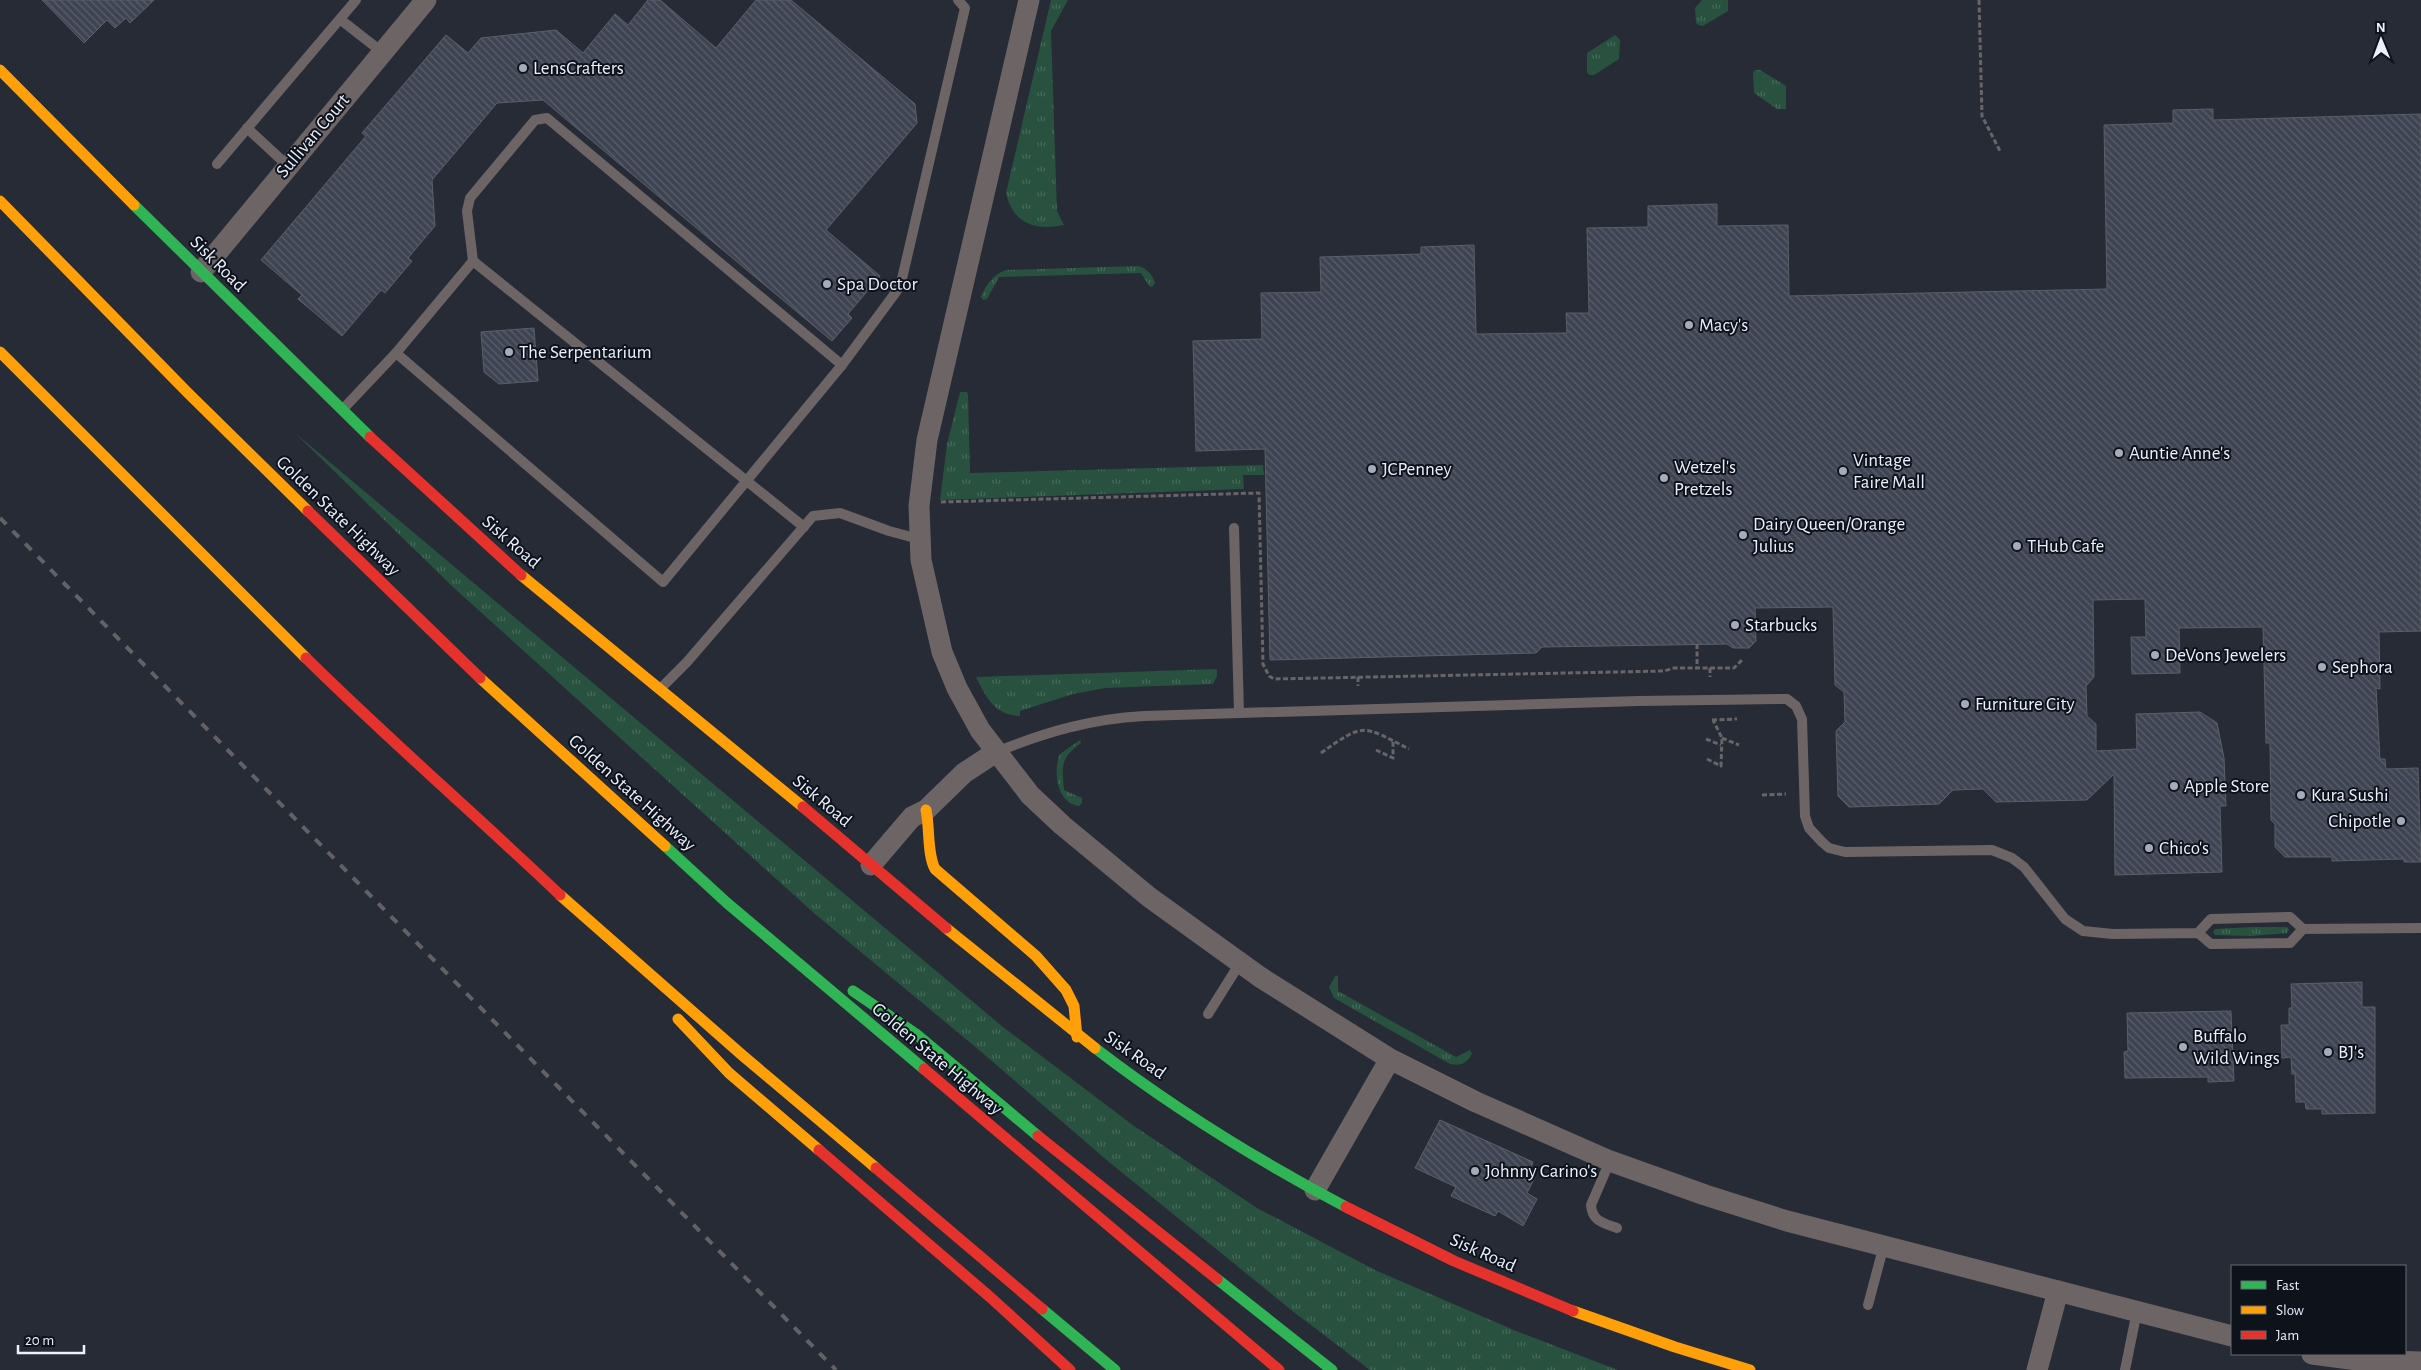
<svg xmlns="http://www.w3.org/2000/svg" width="2421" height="1370" font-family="'Alegreya Sans',sans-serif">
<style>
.grass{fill:url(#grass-tufts)}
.building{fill:url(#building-back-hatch);stroke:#5b5f68}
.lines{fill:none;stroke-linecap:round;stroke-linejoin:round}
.path{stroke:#676568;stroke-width:3;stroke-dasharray:5 2.5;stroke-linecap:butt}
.lane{stroke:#6d6465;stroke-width:10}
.street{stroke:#6d6465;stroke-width:21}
.fast{stroke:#30b455;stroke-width:11}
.slow{stroke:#ff9f0a;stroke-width:11}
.jam{stroke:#e5322d;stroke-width:11}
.rail{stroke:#626165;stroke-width:4;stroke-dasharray:9 9;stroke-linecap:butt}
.poi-dot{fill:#a5abb7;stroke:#0e121a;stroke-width:2}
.labels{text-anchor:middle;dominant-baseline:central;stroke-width:4;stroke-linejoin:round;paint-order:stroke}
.poi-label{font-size:19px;fill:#eaf0fd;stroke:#0e121a;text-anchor:start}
.street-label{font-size:19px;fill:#eaf0fd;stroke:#0e121a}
</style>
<defs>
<pattern id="grass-tufts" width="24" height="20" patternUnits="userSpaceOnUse" patternTransform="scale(1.25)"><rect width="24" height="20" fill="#28513f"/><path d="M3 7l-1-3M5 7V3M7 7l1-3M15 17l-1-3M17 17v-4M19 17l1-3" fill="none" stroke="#476a5c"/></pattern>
<pattern id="building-back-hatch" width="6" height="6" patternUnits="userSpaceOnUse" patternTransform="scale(1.25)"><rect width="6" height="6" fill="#3e4452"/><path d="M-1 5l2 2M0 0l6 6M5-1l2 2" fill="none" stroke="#5a5f6c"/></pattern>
</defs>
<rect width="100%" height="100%" fill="#262b35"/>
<g class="grass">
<path d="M1051 0H1068L1051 31 1057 211 1064 225C1035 231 1013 224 1006 193Z"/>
<path d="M1702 0H1728V11L1703 26 1698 25 1696 23 1695 8Z"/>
<path d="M1615 35 1620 40 1619 59 1594 75H1589L1587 72V53Z"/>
<path d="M1755 70H1760L1786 86V109H1777L1754 93 1753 73Z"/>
<path d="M1138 266C1147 268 1152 274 1155 283L1152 287 1149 286 1141 273 999 277 987 299 983 300 981 297C986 284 994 274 1006 270Z"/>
<path d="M960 392H967L968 395 970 473 1263 465 1264 475H1243L1244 489 940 500 947 444Z"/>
<path d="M295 433 1003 1027 1134 1126 1257 1208 1375 1270 1516 1331 1618 1370H1370L1295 1313 1109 1162 979 1050 815 914 454 588Z"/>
<path d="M1217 669V676L1213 684 1105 688 1073 694 1020 711V716C994 715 986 697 976 677Z"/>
<path d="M1080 740 1081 743C1060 759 1062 764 1064 790L1082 798V803L1079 806C1056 803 1053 770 1060 754Z"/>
<path d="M2251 927H2287L2289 930 2287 933 2251 936 2215 935 2213 932 2215 929Z"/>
<path d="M1336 975 1338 977V991L1456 1057 1470 1050 1472 1054C1466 1064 1461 1066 1450 1064L1334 998 1329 987Z"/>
</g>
<g class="building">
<path d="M42 0H154L130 23 126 18 115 28 107 20 84 43Z"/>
<path d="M648 0H660L716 48 756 0H791L915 104 917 123 826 230 880 276 848 314 852 318 832 341 543 100 497 103 432 180 435 226 408 258 412 261 385 293 381 290 342 336 298 299 302 295 261 260 366 136 362 133 446 35 468 53 481 38 556 30 583 53 615 14 628 25Z"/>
<path d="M2213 109V120L2421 114V631L2379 632 2380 689 2376 688 2380 759H2385L2386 769 2418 768 2421 862H2404V859L2332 861V857H2285L2275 847V824L2271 820 2270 743H2266L2263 627 2179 628 2180 673 2132 674 2131 637H2146L2145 599 2093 600 2094 677 2086 686 2087 716 2096 724V751L2137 749 2136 714 2200 712 2217 723 2224 758 2226 806H2220L2222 872 2115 875 2114 774 2087 800 1996 802 1983 789 1953 790 1939 804 1849 807 1838 796 1836 731 1845 722 1844 692 1835 685 1833 607 1755 608 1756 641 1749 648H1733L1727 644 1542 647 1536 653 1270 660 1265 449 1196 451 1193 341 1262 339 1261 293 1321 292 1320 257 1421 254V247L1474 245 1476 334 1567 333 1566 313H1589L1587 228 1648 227V206L1717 204V226L1788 225 1789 296 2107 289 2104 125 2173 123V110Z"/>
<path d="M534 328 538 381 499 384 484 372 481 332Z"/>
<path d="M2362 982V1007H2375V1113L2322 1114V1109H2306L2305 1102H2296L2295 1074H2292L2291 1057 2282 1058 2281 1025H2289V1008H2292L2291 984Z"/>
<path d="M2231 1011 2234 1081 2208 1082V1077L2125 1078 2124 1052 2128 1051 2127 1013Z"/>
<path d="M1440 1120 1533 1162 1529 1174 1535 1177 1527 1193 1537 1199 1523 1226 1498 1211 1495 1216 1451 1196 1456 1187 1415 1168Z"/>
</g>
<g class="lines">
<g class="path">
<path d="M1979 0 1982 116 2000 151"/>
<path d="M941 502 1259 493 1263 664 1269 676 1274 679 1664 671 1674 668H1734L1742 660"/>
<path d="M1697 644V668"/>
<path d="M1710 668V677"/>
<path d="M1358 677V686"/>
<path d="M1712 720 1737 719"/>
<path d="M1722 738 1739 745"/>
<path d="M1706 739 1721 745"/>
<path d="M1376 750 1393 758V741"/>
<path d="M1321 753C1365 722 1362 725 1409 749"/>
<path d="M1707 759 1721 766 1722 738 1713 720"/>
<path d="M1762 795 1786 794"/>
</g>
<g class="lane">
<path d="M341 20 382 52"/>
<path d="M247 128 288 166"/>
<path d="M217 164 356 0"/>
<path d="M396 353 663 582 842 365 896 292 901 283 965 8 958 0"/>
<path d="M343 409 396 353 473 261"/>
<path d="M804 527 473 261 467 211 470 198 535 120 547 118 842 365"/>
<path d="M1234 528 1239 713"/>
<path d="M661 688 687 662 813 516 840 513 889 531 919 539"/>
<path d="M996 752C1046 732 1090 719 1144 716L1638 701 1787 699 1796 706 1802 719 1805 816 1809 828 1822 842 1829 848 1845 852 1992 850 2012 858 2024 867 2065 919 2083 931 2113 934 2198 933 2211 944 2290 943 2303 929 2290 917 2211 919 2198 933"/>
<path d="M2303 929 2421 928"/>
<path d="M1208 1014 1240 963"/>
<path d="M1610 1161 1591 1205C1592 1221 1603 1223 1617 1228"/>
<path d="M1868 1305 1884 1245"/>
<path d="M2125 1370 2137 1311"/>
</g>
<g class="street">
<path d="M1029 0 927 440 919 506 921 560 942 652 957 688 980 730 1030 795 1062 825 1149 897 1260 977 1390 1059 1476 1102 1610 1161 1705 1195 1787 1221 2232 1336"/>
<path d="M201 272 426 0"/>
<path d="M871 865 912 817 926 810 964 773 996 752"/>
<path d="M1315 1190 1390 1059"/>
<path d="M2312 1354 2357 1360 2421 1362"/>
<path d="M2037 1370 2058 1291"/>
</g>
<g class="fast">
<path d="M134 205 370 437"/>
<path d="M665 846 727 903 924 1069"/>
<path d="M853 991 916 1034 1038 1136"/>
<path d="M1095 1048C1173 1108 1259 1161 1346 1207"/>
<path d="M1217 1279 1332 1370"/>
<path d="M1042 1309 1115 1370"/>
</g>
<g class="slow">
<path d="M0 70 134 205"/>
<path d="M0 201 188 393 308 511"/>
<path d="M0 352 306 658"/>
<path d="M521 575 803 807"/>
<path d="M480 678 665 846"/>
<path d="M926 810C930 829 927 854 935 869L1036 956 1066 990 1074 1006 1077 1037"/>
<path d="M560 895 742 1055 876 1168"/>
<path d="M946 928 1095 1048"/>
<path d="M678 1019 729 1073 819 1150"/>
<path d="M1573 1311 1675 1347 1750 1370"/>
</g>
<g class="jam">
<path d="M370 437 521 575"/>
<path d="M308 511 480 678"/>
<path d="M306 658C388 739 476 815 560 895"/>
<path d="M803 807 946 928"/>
<path d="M924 1069 1279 1370"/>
<path d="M1038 1136 1217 1279"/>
<path d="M819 1150 990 1297 1070 1370"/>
<path d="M876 1168 1042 1309"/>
<path d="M1346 1207 1454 1261 1573 1311"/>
</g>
<path class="rail" d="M0 518 836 1370"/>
</g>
<g class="poi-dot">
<circle cx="523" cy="68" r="5"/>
<circle cx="827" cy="284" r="5"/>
<circle cx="1689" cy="325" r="5"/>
<circle cx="509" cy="352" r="5"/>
<circle cx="2119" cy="453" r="5"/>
<circle cx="1372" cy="469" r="5"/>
<circle cx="1843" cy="471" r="5"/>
<circle cx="1664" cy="478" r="5"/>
<circle cx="1743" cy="535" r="5"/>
<circle cx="2017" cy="546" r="5"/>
<circle cx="1735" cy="625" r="5"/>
<circle cx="2155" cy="655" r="5"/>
<circle cx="2322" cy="667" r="5"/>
<circle cx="1965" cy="704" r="5"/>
<circle cx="2174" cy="786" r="5"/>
<circle cx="2301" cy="795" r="5"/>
<circle cx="2401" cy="821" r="5"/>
<circle cx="2149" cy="848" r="5"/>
<circle cx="2183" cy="1047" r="5"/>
<circle cx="2328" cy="1052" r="5"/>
<circle cx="1475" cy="1171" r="5"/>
</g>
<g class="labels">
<g class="poi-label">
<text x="533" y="68">LensCrafters</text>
<text x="837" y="284">Spa Doctor</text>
<text x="1699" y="325">Macy's</text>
<text x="519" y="352">The Serpentarium</text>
<text x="2129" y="453">Auntie Anne's</text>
<text x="1853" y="460">Vintage<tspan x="1853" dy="22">Faire Mall</tspan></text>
<text x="1674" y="467">Wetzel's<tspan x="1674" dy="22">Pretzels</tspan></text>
<text x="1382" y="469">JCPenney</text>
<text x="1753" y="524">Dairy Queen/Orange<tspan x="1753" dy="22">Julius</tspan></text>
<text x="2027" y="546">THub Cafe</text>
<text x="1745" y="625">Starbucks</text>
<text x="2165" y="655">DeVons Jewelers</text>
<text x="2332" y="667">Sephora</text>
<text x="1975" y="704">Furniture City</text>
<text x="2184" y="786">Apple Store</text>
<text x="2311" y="795">Kura Sushi</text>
<text x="2391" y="821" text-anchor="end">Chipotle</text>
<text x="2159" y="848">Chico's</text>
<text x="2193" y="1036">Buffalo<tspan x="2193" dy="22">Wild Wings</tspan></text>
<text x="2338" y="1052">BJ's</text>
<text x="1485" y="1171">Johnny Carino's</text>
</g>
<g class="street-label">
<text transform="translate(313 136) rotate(-50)">Sullivan Court</text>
<text transform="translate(218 264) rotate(45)">Sisk Road</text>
<text transform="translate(338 516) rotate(44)">Golden State Highway</text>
<text transform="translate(511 542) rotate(41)">Sisk Road</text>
<text transform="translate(632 793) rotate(42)">Golden State Highway</text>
<text transform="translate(822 801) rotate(40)">Sisk Road</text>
<text transform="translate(1135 1055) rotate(35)">Sisk Road</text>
<text transform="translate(937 1059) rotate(40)">Golden State Highway</text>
<text transform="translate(1483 1253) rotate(24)">Sisk Road</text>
</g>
</g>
<rect x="2231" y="1265" width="175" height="90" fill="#0e121a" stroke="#666b75"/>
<rect x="2241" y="1281" width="25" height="8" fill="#30b455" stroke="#666b75"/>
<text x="2276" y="1290" font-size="15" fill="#eaf0fd">Fast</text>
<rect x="2241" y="1306" width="25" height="8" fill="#ff9f0a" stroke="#666b75"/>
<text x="2276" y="1315" font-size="15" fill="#eaf0fd">Slow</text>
<rect x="2241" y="1331" width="25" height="8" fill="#e5322d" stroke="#666b75"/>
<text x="2276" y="1340" font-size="15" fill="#eaf0fd">Jam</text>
<g transform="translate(2381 40) rotate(359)" stroke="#0e121a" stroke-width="4" paint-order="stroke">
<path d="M0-4L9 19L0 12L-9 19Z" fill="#eaf0fd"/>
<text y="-8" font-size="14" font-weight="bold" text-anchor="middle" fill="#eaf0fd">N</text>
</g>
<path d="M18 1345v8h66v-8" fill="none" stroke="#eaf0fd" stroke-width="2.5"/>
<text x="25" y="1345" font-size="15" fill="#eaf0fd" stroke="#0e121a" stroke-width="4" paint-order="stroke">20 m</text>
</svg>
